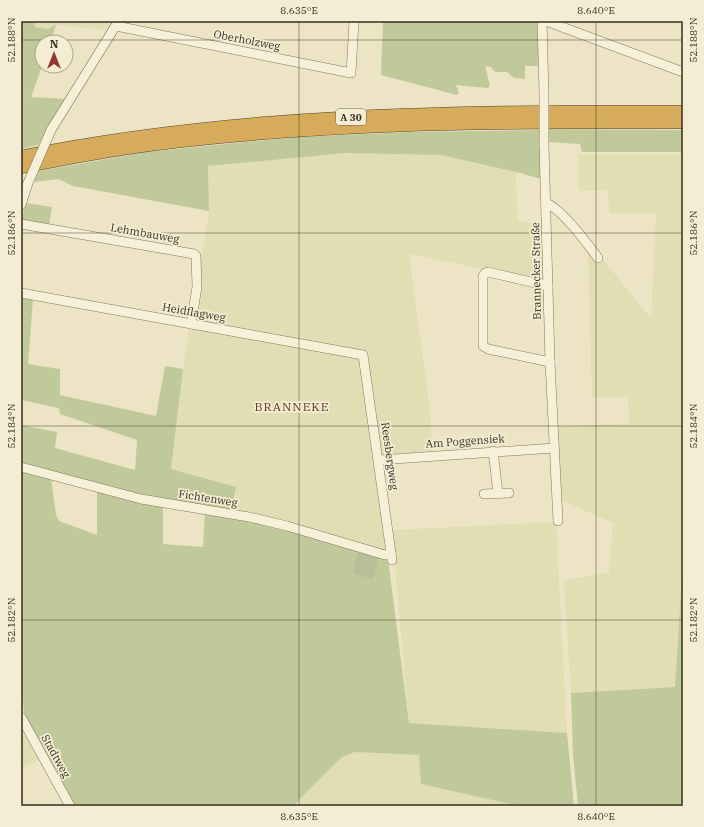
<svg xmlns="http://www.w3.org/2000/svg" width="704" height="827" font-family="'IBM Plex Serif',serif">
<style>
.farmland{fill:#e1deb3}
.green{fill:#c0c99a}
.cemetery{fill:#b7bf98}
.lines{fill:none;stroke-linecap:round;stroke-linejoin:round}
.minor-casing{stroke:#86765c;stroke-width:10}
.highway-casing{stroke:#544430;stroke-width:14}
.minor{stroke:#f7f0d8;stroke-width:9}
.highway{stroke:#d6ab5b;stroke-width:13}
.minor-bridge-casing{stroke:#86765c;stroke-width:10;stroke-linecap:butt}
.minor-bridge{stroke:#f7f0d8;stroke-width:9}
.ticks{fill:none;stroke:#372d1f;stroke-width:1;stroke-opacity:0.45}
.labels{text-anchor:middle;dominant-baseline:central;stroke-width:3.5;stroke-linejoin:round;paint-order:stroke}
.shield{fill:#f4edd4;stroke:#706755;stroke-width:1}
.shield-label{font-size:10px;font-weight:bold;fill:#372d1f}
.street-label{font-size:11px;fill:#372d1f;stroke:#f4edd4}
.neighbourhood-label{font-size:12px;letter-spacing:1px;fill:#613421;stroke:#f4edd4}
.neatline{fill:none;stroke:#372d1f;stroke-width:1.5}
.ticks-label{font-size:10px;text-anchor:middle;fill:#372d1f}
</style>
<rect width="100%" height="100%" fill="#ece4c5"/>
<g class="farmland">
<path d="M35 21H114L108 30 56 25 48 29 34 27Z"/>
<path d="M345 153 441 155 516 172 517 220 543 226 545 282 409 254 430 411 433 452 381 457 392 530 556 522 567 733 409 723 392 532 387 550 382 551 231 511 171 469 183 369 209 211 207 166Z"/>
<path d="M683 154V558L675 687 571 693 564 580 609 572 613 523 561 500 556 427 629 423 628 397 592 398 588 248H594L651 319 656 213H609L608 190 579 191 578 155Z"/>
<path d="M28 734 41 758 21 769V738Z"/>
<path d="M355 752 419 755 422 784 519 806H293L342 757Z"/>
</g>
<g class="green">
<path d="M21 21H35V27L48 29 56 25 50 42H42V66L31 97 68 99 38 145 21 149Z"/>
<path d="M383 21H533L538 22V66H525V79L514 78 507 72H495L491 67 485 66 490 85 488 88 456 85 459 93 457 95 381 75Z"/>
<path d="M548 129 683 130V152H582L580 144 549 142Z"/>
<path d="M539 130 541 179 516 172 441 155 345 153 208 166 209 211 73 186 58 179 34 182 39 171 146 152 297 137 410 132Z"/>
<path d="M26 203 52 207 49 225 23 220 22 217Z"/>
<path d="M21 296 33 298 28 364 60 369V395L156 416 165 366 183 369 171 469 236 487 231 511 141 495 21 464V425L57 432 55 448 135 470 137 440 60 414 59 408 21 400Z"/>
<path d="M21 469 51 477 56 515 59 521 97 535V490L163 505V544L203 547 205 512 249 519 388 559 409 723 567 733 574 806H519L421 784 419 755 355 752 342 757 293 806H70L24 714 21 673Z"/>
<path d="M683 558V806H578L573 755 571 693 675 687Z"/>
</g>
<path class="cemetery" d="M358 553 378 558 373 579 353 574Z"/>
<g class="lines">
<g class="minor-casing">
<g id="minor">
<path d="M542 21 544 93"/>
<path d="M546 21 683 72"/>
<path d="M116 26 351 73 354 21"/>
<path d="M51 130 118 22"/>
<path d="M544 145 550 362 558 521"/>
<path d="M546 203C562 209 587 243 598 258"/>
<path d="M21 205 28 183"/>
<path d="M21 224 194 254 196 256 197 287 191 324"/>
<path d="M548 286 488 272 485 273 483 276V346L488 349 550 362"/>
<path d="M21 293 363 355 392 560"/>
<path d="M493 451 498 493"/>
<path d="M379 460 554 448"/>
<path d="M21 467 141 499 249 517 287 526 385 555 391 554"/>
<path d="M484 494 509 493"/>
<path d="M21 717 70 806"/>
</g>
</g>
<g class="highway-casing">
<g id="highway">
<path d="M21 157C239 113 462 111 683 112"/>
<path d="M21 167C65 158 109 150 153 144 329 122 506 121 683 122"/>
</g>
</g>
<use href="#minor" class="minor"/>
<use href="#highway" class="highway"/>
<g class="minor-bridge-casing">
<g id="minor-bridge">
<path d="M544 93V145"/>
<path d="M28 183 51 130"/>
</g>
</g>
<use href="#minor-bridge" class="minor-bridge"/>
</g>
<path class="ticks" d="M299 21V806M596 21V806M21 40H683M21 233H683M21 426H683M21 620H683"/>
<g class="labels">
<rect class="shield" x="336" y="109" width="30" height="16" rx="3"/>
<g class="shield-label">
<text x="351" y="117">A 30</text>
</g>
<g class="street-label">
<text transform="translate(247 40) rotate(11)">Oberholzweg</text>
<text transform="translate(145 233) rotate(10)">Lehmbauweg</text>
<text transform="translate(536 271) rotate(-91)">Brannecker Straße</text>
<text transform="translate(194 312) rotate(10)">Heidflagweg</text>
<text transform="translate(465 441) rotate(-4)">Am Poggensiek</text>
<text transform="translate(390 456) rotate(82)">Reesbergweg</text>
<text transform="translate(208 498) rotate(9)">Fichtenweg</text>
<text transform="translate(56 756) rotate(61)">Stadtweg</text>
</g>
<g class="neighbourhood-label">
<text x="292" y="406">BRANNEKE</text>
</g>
</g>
<rect width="704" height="827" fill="none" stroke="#f4edd4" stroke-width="44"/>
<g transform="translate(54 54)"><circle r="19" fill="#f4edd4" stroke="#a8a08c"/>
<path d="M0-3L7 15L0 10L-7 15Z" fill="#92372f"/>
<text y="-6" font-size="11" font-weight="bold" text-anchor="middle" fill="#372d1f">N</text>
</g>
<rect x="22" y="22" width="660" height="783" class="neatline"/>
<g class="ticks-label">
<text x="299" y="14">8.635°E</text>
<text x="596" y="14">8.640°E</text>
<text transform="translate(11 40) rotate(-90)" y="4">52.188°N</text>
<text transform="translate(693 40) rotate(-90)" y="4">52.188°N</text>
<text transform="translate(11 233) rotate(-90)" y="4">52.186°N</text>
<text transform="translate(693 233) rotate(-90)" y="4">52.186°N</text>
<text transform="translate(11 426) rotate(-90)" y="4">52.184°N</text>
<text transform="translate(693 426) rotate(-90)" y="4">52.184°N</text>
<text transform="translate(11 620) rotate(-90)" y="4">52.182°N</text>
<text transform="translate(693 620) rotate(-90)" y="4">52.182°N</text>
<text x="299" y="820">8.635°E</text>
<text x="596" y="820">8.640°E</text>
</g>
</svg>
